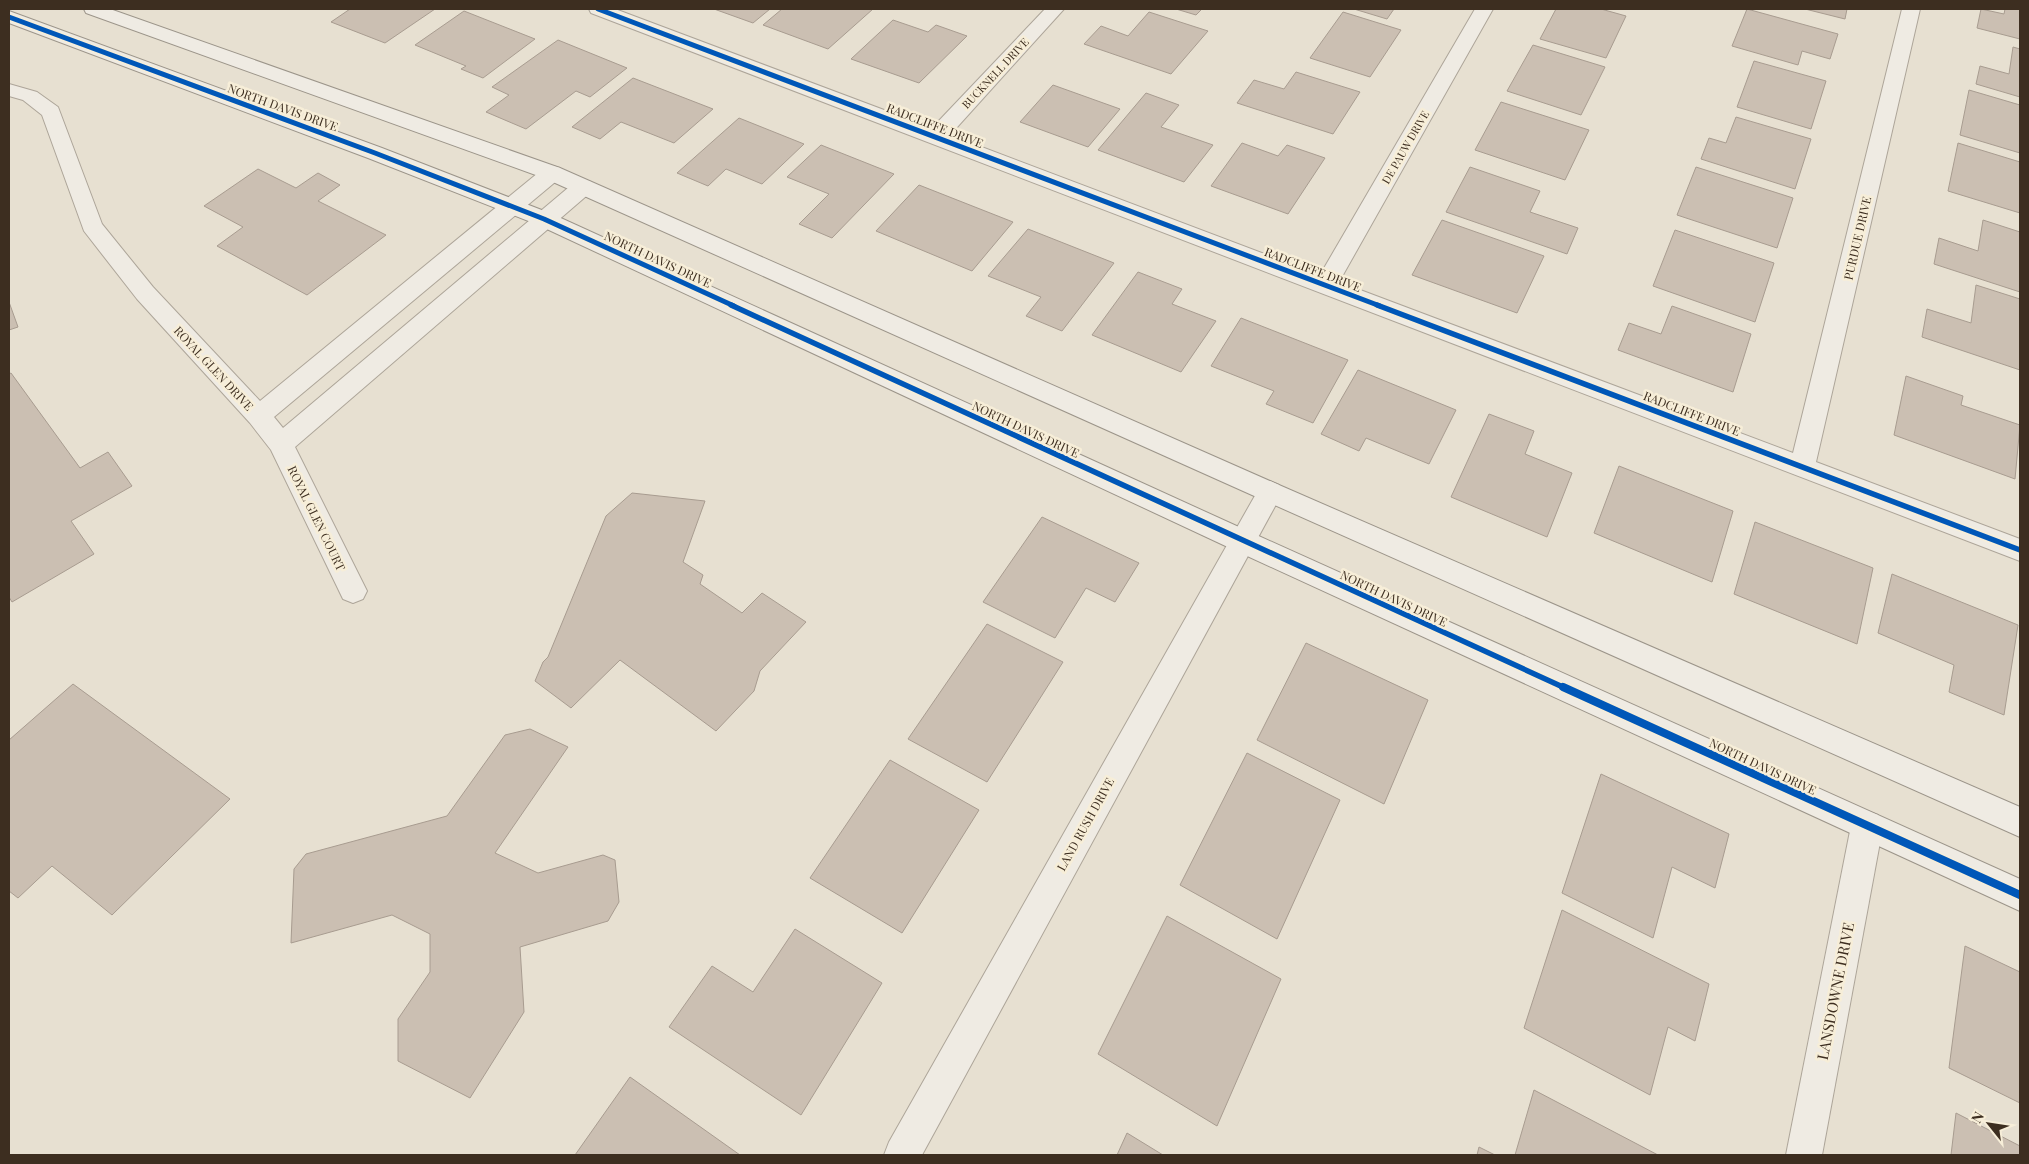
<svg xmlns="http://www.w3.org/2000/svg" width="2029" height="1164" font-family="'Playfair Display',serif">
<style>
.building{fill:#cbbfb2;stroke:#a89c90}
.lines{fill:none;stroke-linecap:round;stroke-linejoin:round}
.street-casing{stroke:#ada599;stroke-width:2}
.secondary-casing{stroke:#9c958a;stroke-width:2}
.street{fill:#efebe3;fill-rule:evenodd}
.secondary{fill:#efebe3;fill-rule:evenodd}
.cycleway-far2-casing{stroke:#f7eed8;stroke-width:8}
.cycleway-far1-casing{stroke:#f7eed8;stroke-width:9}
.cycleway-casing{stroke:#f7eed8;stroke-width:11}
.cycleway-far2{stroke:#0057b8;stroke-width:5}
.cycleway-far1{stroke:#0057b8;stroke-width:5.5}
.cycleway{stroke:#0057b8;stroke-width:8}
.labels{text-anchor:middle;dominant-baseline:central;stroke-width:5;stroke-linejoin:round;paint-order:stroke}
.far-street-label{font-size:11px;fill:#3d2e20;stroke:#f7eed8}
.street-label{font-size:12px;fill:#3d2e20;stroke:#f7eed8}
.near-street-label{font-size:15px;fill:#3d2e20;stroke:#f7eed8}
</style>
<rect width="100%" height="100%" fill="#e7e0d1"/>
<g class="building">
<path d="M350 9H435L385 43 331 22Z"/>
<path d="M714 9H770L753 23Z"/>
<path d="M782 9H873L828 49 763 25Z"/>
<path d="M1176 9H1202L1196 15Z"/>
<path d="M1354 9H1394L1387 19Z"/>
<path d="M1556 9H1601L1626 16 1606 58 1540 39Z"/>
<path d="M1747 9 1838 34 1830 59 1802 51 1798 65 1732 46Z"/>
<path d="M1805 9H1847L1845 19Z"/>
<path d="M1981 9 2004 14 2005 9H2020V39L1977 28Z"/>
<path d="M464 11 535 39 483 78 461 69 466 66 415 45Z"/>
<path d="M1149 12 1208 31 1171 74 1084 44 1101 26 1128 36Z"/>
<path d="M1343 12 1401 30 1370 77 1310 58Z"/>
<path d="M893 20 928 32 936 25 967 36 919 83 851 59Z"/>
<path d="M558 40 627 68 590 97 576 91 526 129 486 112 509 95 492 87Z"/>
<path d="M1533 45 1605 67 1581 115 1507 91Z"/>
<path d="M2013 47 2020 49V97L1976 84 1980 66 2009 74Z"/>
<path d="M1754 61 1826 81 1811 129 1737 107Z"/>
<path d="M1296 72 1360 92 1333 134 1237 103 1254 80 1284 89Z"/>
<path d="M633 78 713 109 674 143 621 122 600 139 572 127Z"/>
<path d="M1053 85 1120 109 1088 147 1020 122Z"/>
<path d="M1969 90 2020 105V153L1960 135Z"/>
<path d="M1146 93 1179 105 1161 127 1213 145 1184 182 1098 150Z"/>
<path d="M1501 102 1589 130 1565 180 1475 150Z"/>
<path d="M1736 117 1811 139 1795 189 1701 159 1709 138 1726 143Z"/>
<path d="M739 118 804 144 762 184 726 169 708 186 677 173Z"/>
<path d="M1242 143 1278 156 1287 145 1325 158 1288 214 1211 186Z"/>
<path d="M1958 143 2020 162V213L1948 191Z"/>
<path d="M821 145 894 174 832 238 799 224 829 194 787 177Z"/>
<path d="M1470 167 1540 191 1530 212 1578 228 1567 254 1446 212Z"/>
<path d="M1696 167 1793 198 1777 248 1677 215Z"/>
<path d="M258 169 296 188 318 173 340 185 318 201 386 235 307 295 217 246 243 227 204 206Z"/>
<path d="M919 185 1013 222 972 271 876 231Z"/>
<path d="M1442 220 1544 256 1517 313 1412 275Z"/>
<path d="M1983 220 2020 232V292L1934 264 1939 238 1978 251Z"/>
<path d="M1028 229 1114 263 1062 331 1026 316 1041 297 988 276Z"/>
<path d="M1675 230 1774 263 1755 322 1653 286Z"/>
<path d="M1138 272 1182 289 1172 304 1216 321 1181 372 1092 335Z"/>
<path d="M1976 285 2020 299V370L1922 337 1927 309 1971 323Z"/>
<path d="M9 302 18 327 9 330Z"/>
<path d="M1672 306 1751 334 1733 392 1618 350 1629 323 1661 334Z"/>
<path d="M1241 318 1348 360 1313 423 1266 404 1274 391 1211 366Z"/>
<path d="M1358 370 1456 410 1429 464 1366 438 1359 451 1321 434Z"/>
<path d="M11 373 80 468 108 452 132 486 71 521 94 554 12 602 9 597V374Z"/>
<path d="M1906 376 1963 396 1961 405 2020 425 2015 479 1894 435Z"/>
<path d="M1489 414 1534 431 1525 454 1572 473 1547 537 1451 497Z"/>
<path d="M1619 466 1733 511 1712 582 1594 533Z"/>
<path d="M632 493 705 501 683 562 703 575 700 584 742 613 762 593 806 622 760 671 754 691 716 731 620 660 571 708 535 681 543 662 548 657 606 516Z"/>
<path d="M1042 517 1139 563 1115 602 1086 588 1055 638 983 602Z"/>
<path d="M1755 522 1873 568 1857 644 1734 594Z"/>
<path d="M1892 574 2018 625 2004 715 1949 692 1954 665 1878 633Z"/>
<path d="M987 624 1063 662 987 782 908 739Z"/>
<path d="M1306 643 1428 700 1384 804 1257 740Z"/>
<path d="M73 684 230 799 112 915 52 866 18 898 9 891V740Z"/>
<path d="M530 729 568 747 495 853 538 873 603 855 615 860 619 902 608 921 520 947 524 1012 470 1098 398 1061V1019L430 972V934L392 915 291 943 294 869 306 854 447 816 505 735Z"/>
<path d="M1247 753 1340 800 1277 939 1180 885Z"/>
<path d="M890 760 979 810 902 933 810 878Z"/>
<path d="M1601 774 1729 834 1715 888 1672 867 1653 938 1562 893Z"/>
<path d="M1562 910 1709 984 1695 1041 1668 1027 1650 1095 1524 1028Z"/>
<path d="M1167 916 1281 979 1217 1126 1098 1054Z"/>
<path d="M795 929 882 983 801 1115 669 1027 712 966 753 992Z"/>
<path d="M1965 946 2020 972V1103L1949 1068Z"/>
<path d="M630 1077 740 1155H575Z"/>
<path d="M1534 1090 1658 1155H1515Z"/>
<path d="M1956 1113 2020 1146V1155H1951Z"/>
<path d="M1127 1133 1163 1155H1117Z"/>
<path d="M1479 1147 1495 1155H1477Z"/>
</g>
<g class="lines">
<g class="street-casing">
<g id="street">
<path d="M589 9H615L932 128 1045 9H1064L950 135 1320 275 1475 9H1493L1339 282 1793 453 1902 9H1920L1816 462 2020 539V561L591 13Z"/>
<path d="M9 84 37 92 58 107 102 224 153 287 260 401 544 168 552 166 560 168 563 173 560 178 274 417 283 428 575 182 583 180 591 182 594 187 591 192 295 447 367 591 363 599 353 603 343 599 271 450 250 423 137 299 84 231 42 115 23 100 9 96Z"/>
<path d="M1270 481 1279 485 1283 492 1279 499 922 1155H884L889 1142 1261 485Z"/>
<path d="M1867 811 1878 815 1883 826 1822 1155H1786L1851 826 1856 815Z"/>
</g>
</g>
<g class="secondary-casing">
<g id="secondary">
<path d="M84 9H110L560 168 1279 485 2020 807V837L1261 499 544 178 86 13Z"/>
<path d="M9 11 382 148 552 214 1252 533 2020 879V911L1232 549 536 224 368 158 9 23Z"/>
</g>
</g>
<use href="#street" class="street"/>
<use href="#secondary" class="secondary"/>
<g class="cycleway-far2-casing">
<g id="cycleway-far2">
<path d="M598 9 1380 306"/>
<path d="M9 17 375 153 544 219 734 306"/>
</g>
</g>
<g class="cycleway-far1-casing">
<g id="cycleway-far1">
<path d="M731 305 1565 688"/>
<path d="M1377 305 2020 550"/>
</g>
</g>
<g class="cycleway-casing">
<path id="cycleway" d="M1563 687 2020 895"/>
</g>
<use href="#cycleway-far2" class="cycleway-far2"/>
<use href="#cycleway-far1" class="cycleway-far1"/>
<use href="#cycleway" class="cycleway"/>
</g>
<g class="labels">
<g class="far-street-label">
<text transform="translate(995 73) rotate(-47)">BUCKNELL DRIVE</text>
<text transform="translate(1405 147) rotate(-60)">DE PAUW DRIVE</text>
</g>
<g class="street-label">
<text transform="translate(283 107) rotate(20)">NORTH DAVIS DRIVE</text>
<text transform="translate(935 125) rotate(21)">RADCLIFFE DRIVE</text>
<text transform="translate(1857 238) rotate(-77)">PURDUE DRIVE</text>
<text transform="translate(658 259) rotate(25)">NORTH DAVIS DRIVE</text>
<text transform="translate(1313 269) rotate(21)">RADCLIFFE DRIVE</text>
<text transform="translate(214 368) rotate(47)">ROYAL GLEN DRIVE</text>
<text transform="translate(1692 413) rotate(21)">RADCLIFFE DRIVE</text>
<text transform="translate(1026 429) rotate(25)">NORTH DAVIS DRIVE</text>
<text transform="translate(317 518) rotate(64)">ROYAL GLEN COURT</text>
<text transform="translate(1394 598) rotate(25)">NORTH DAVIS DRIVE</text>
<text transform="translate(1763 766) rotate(25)">NORTH DAVIS DRIVE</text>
<text transform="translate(1085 824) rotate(-61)">LAND RUSH DRIVE</text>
</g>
<g class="near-street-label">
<text transform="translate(1835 991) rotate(-79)">LANSDOWNE DRIVE</text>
</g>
</g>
<rect width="2029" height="1164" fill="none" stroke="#3d2e20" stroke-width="20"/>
<g transform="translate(1989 1124) rotate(300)" stroke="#f7eed8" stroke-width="4" paint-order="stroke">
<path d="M0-4L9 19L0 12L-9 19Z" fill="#3d2e20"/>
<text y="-8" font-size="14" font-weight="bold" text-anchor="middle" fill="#3d2e20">N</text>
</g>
</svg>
